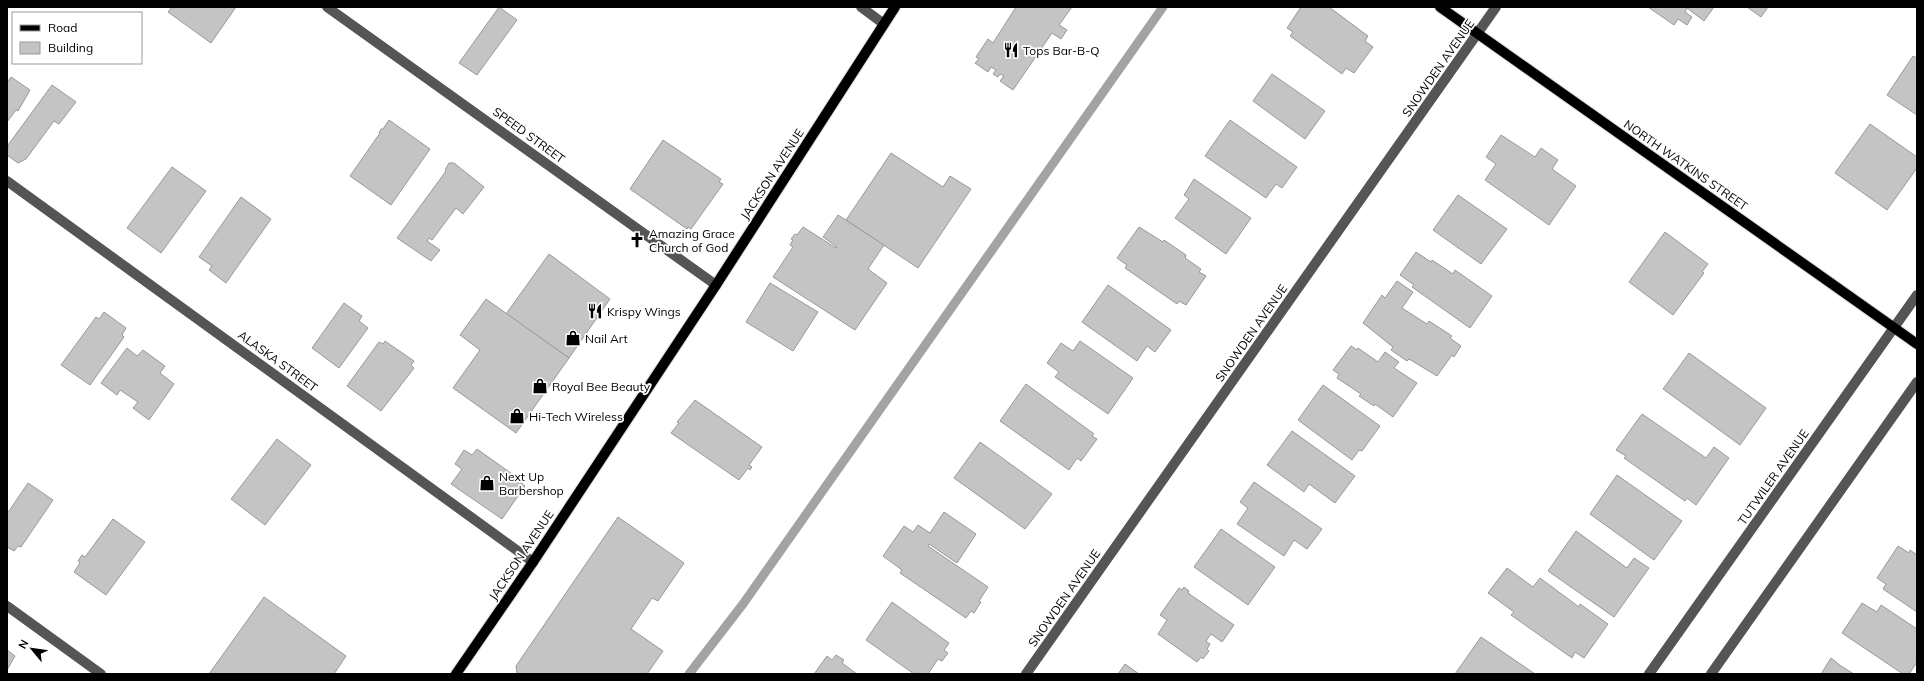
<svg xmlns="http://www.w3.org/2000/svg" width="1924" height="681" font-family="Mulish,sans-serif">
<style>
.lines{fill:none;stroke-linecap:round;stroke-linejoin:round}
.stream{stroke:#a3a3a3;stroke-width:9}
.building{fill:#c4c4c4;stroke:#999}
.major-casing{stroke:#dbdbdb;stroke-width:12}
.minor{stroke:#555;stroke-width:10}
.major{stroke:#000;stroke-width:10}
.labels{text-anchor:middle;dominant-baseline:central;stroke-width:3.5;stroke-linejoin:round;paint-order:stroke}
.poi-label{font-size:12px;fill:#000;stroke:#fff;text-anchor:start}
.street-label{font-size:12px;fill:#000;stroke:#fff}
</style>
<rect width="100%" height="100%" fill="#fff"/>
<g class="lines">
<path class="stream" d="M689 674 743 604 1163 7"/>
</g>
<g class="building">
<path d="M172 7H236L211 43 168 12Z"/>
<path d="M499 7 517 20 477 75 459 63Z"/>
<path d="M1016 7H1072L1059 25 1067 30 1061 39 1052 33 1013 90 1000 81 1004 76 1000 74 998 77 993 74 996 70 991 67 988 72 975 63 979 59 976 57 988 39 993 43Z"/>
<path d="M1301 7H1329L1368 36 1365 41 1373 47 1354 73 1346 68 1342 74 1290 36 1293 32 1287 28Z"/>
<path d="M1648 7H1714L1704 21 1687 8 1685 12 1692 17 1687 25 1678 19 1674 25Z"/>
<path d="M1747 7H1768L1761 17Z"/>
<path d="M1913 56 1917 58V115L1887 95Z"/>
<path d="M1272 74 1325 111 1305 139 1253 101Z"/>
<path d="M11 77 30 90 18 111 16 110 7 122V83Z"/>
<path d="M52 85 76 102 59 124 54 121 26 159 18 163 7 155 8 145Z"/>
<path d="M389 120 430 149 391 205 350 176 380 133H379L381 129H383Z"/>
<path d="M1230 120 1297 167 1282 188 1276 184 1266 198 1205 156Z"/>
<path d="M1870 124 1917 157V168L1887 210 1835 173Z"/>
<path d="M1501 135 1535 157 1541 148 1558 160 1552 169 1576 186 1549 225 1485 180 1496 164 1486 157Z"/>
<path d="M663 140 721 179 719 182 723 184 691 229 688 227 687 229 630 189Z"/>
<path d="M891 153 943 187 950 176 971 189 918 268 846 220Z"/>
<path d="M449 163H454L484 187 463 214 456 208 432 240 429 238 427 241 440 250 431 261 397 238 446 171 445 170Z"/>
<path d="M172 167 206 191 161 253 127 228Z"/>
<path d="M1194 179 1251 218 1226 254 1175 218 1189 199 1184 195Z"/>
<path d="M1458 195 1507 229 1481 264 1433 230Z"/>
<path d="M241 197 271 219 226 283 209 270 212 266 199 257Z"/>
<path d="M838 215 884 245 868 269 887 283 855 330 773 277 793 247 790 245 793 240 791 239 795 234 797 235 803 227 836 248 837 247 823 237Z"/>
<path d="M1139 227 1163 242 1164 240 1186 255 1185 258 1201 269 1199 272 1206 276 1186 305 1179 301 1177 304 1125 268 1127 265 1117 258Z"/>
<path d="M1665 232 1708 264 1702 272 1704 273 1673 315 1629 282Z"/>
<path d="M1416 252 1431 262 1432 260 1453 274 1455 270 1492 296 1470 328 1412 287 1414 285 1400 275Z"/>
<path d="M549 254 610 299 569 358 506 314Z"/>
<path d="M1397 281 1413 292 1402 308 1427 324 1429 321 1452 336 1450 338 1461 346 1454 357 1452 355 1437 376 1409 359 1407 361 1391 350 1393 347 1363 323 1382 295 1385 298Z"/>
<path d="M770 283 818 312 793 351 746 322Z"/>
<path d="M1108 285 1171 330 1155 352 1147 346 1137 361 1082 322Z"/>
<path d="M486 299 569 358 516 433 453 388 480 350 460 335Z"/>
<path d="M344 303 362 316 359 321 368 328 339 368 312 348Z"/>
<path d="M104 312 126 328 122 335 124 337 90 385 61 365 96 317 99 319Z"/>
<path d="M385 341 414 361 411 365 414 368 381 411 347 386 379 342 383 344Z"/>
<path d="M1080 341 1133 378 1108 414 1055 377 1059 372 1047 363 1061 343 1073 351Z"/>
<path d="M1351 346 1357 350 1358 348 1378 362 1385 352 1399 362 1394 368 1417 383 1393 417 1375 404 1374 406 1359 396 1361 394 1337 378 1339 374 1333 370Z"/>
<path d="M127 348 137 356 143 350 165 366 160 373 174 384 149 420 133 408 138 402 120 390 117 395 101 383Z"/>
<path d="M1689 353 1766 408 1740 445 1663 389Z"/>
<path d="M1026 384 1094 434 1092 436 1097 439 1081 461 1077 458 1069 470 1000 421Z"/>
<path d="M1323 385 1380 426 1362 451 1359 450 1352 460 1298 420Z"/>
<path d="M695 400 762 447 749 465 752 467 750 470 748 468 739 480 671 433 679 423 677 422Z"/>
<path d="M1642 414 1706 458 1714 447 1729 458 1696 505 1687 498 1685 501 1624 458 1626 456 1616 450Z"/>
<path d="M1292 431 1355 476 1335 503 1309 484 1304 492 1267 465Z"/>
<path d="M277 439 311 465 265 525 231 499Z"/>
<path d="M980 442 1052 494 1025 529 954 478Z"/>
<path d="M477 449 522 481 521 483 525 486 502 519 451 484 462 469 455 464 464 450 472 455Z"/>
<path d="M1617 475 1682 521 1654 560 1590 514Z"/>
<path d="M1254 482 1322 529 1307 549 1294 540 1284 556 1237 524 1248 508 1240 502Z"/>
<path d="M28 483 53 500 21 547 18 546 14 551 7 547V514Z"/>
<path d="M944 512 976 534 957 563 929 544 928 546 988 587 979 601 981 602 974 613 971 611 966 618 900 573 902 570 883 556 904 526 913 532 918 525 930 533Z"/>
<path d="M618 517 684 563 658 601 652 598 631 629 663 651 647 674H517L516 666Z"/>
<path d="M113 519 145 542 106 595 74 572 80 563 78 561 82 555 85 557Z"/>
<path d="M1221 529 1275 567 1248 605 1194 567Z"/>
<path d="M1576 531 1627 568 1634 558 1649 568 1614 617 1548 571Z"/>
<path d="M1898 546 1909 553 1910 550 1917 555V612L1883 589 1886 584 1877 578Z"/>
<path d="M1507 568 1533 587 1540 578 1579 607 1580 604 1608 624 1584 658 1575 652 1572 658 1511 615 1514 612 1488 593Z"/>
<path d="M1184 587 1189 591 1188 593 1234 625 1222 642 1211 634 1206 641 1210 644 1207 649 1209 651 1203 659 1201 657 1197 662 1158 634 1167 620 1160 615 1179 588 1182 590Z"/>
<path d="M264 597 346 656 334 674H209Z"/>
<path d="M892 602 949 643 944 650 948 653 942 661 938 659 928 674H914L866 640Z"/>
<path d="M1862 603 1877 612 1881 605 1917 629V662L1909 674H1903L1842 633Z"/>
<path d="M1481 637 1535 674H1455Z"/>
<path d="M7 650 15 656 7 670Z"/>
<path d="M836 655 844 660 842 663 857 674H814L827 656 832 660Z"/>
<path d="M1831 658 1841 666 1854 674H1821Z"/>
<path d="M1125 664 1139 674H1118Z"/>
</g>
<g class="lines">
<g class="major-casing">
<g id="major">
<path d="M1440 7 1917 344"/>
<path d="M456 674 533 562 716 285 895 7"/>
</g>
</g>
<g class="minor">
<path d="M327 7 716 285"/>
<path d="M861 7 884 24"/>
<path d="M7 181 533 562"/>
<path d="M7 606 101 674"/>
<path d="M1026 674 1496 7"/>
<path d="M1649 674 1917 295"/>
<path d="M1711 674 1917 382"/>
</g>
<use href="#major" class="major"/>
</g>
<defs>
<g id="restaurant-bare" transform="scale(1.2)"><path d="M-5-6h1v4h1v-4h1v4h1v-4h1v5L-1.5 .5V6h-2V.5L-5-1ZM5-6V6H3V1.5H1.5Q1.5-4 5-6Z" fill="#000" stroke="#fff" stroke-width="2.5" paint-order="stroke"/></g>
<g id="church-bare" transform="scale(1.2)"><path d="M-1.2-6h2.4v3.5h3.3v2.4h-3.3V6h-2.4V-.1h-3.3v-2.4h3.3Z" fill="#000" stroke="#fff" stroke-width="2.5" paint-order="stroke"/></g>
<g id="shop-bare" transform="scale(1.2)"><path d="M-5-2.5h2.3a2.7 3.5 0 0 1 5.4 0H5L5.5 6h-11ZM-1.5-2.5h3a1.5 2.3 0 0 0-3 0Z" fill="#000" stroke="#fff" stroke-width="2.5" paint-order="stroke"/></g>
</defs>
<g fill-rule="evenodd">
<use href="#restaurant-bare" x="1011" y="50"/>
<use href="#church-bare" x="637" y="240"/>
<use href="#restaurant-bare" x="595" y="311"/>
<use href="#shop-bare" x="573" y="338"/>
<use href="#shop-bare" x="540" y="386"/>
<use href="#shop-bare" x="517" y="416"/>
<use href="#shop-bare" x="487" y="483"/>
</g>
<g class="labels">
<g class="poi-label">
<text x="1023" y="50">Tops Bar-B-Q</text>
<text x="649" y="233">Amazing Grace<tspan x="649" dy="14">Church of God</tspan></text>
<text x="607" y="311">Krispy Wings</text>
<text x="585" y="338">Nail Art</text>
<text x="552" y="386">Royal Bee Beauty</text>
<text x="529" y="416">Hi-Tech Wireless</text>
<text x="499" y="476">Next Up<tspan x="499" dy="14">Barbershop</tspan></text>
</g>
<g class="street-label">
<text transform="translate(1438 68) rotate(-55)">SNOWDEN AVENUE</text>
<text transform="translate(529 135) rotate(36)">SPEED STREET</text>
<text transform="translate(1686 165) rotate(35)">NORTH WATKINS STREET</text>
<text transform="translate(772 174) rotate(-57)">JACKSON AVENUE</text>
<text transform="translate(1251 333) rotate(-55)">SNOWDEN AVENUE</text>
<text transform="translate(278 361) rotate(36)">ALASKA STREET</text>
<text transform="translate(1773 477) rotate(-55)">TUTWILER AVENUE</text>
<text transform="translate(521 555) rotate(-56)">JACKSON AVENUE</text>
<text transform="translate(1064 598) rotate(-55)">SNOWDEN AVENUE</text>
</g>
</g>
<rect width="1924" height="681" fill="none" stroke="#000000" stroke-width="16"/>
<rect x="12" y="12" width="130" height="52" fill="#ffffff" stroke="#999999"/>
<rect x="20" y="25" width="20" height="6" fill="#000000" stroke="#999999"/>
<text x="48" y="32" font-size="12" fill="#000000">Road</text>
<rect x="20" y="42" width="20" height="12" fill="#c4c4c4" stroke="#999999"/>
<text x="48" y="52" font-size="12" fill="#000000">Building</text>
<g transform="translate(32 649) rotate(299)" stroke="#ffffff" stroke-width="3" paint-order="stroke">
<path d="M0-3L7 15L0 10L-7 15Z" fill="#000000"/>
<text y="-6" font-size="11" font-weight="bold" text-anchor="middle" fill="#000000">N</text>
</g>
</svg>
